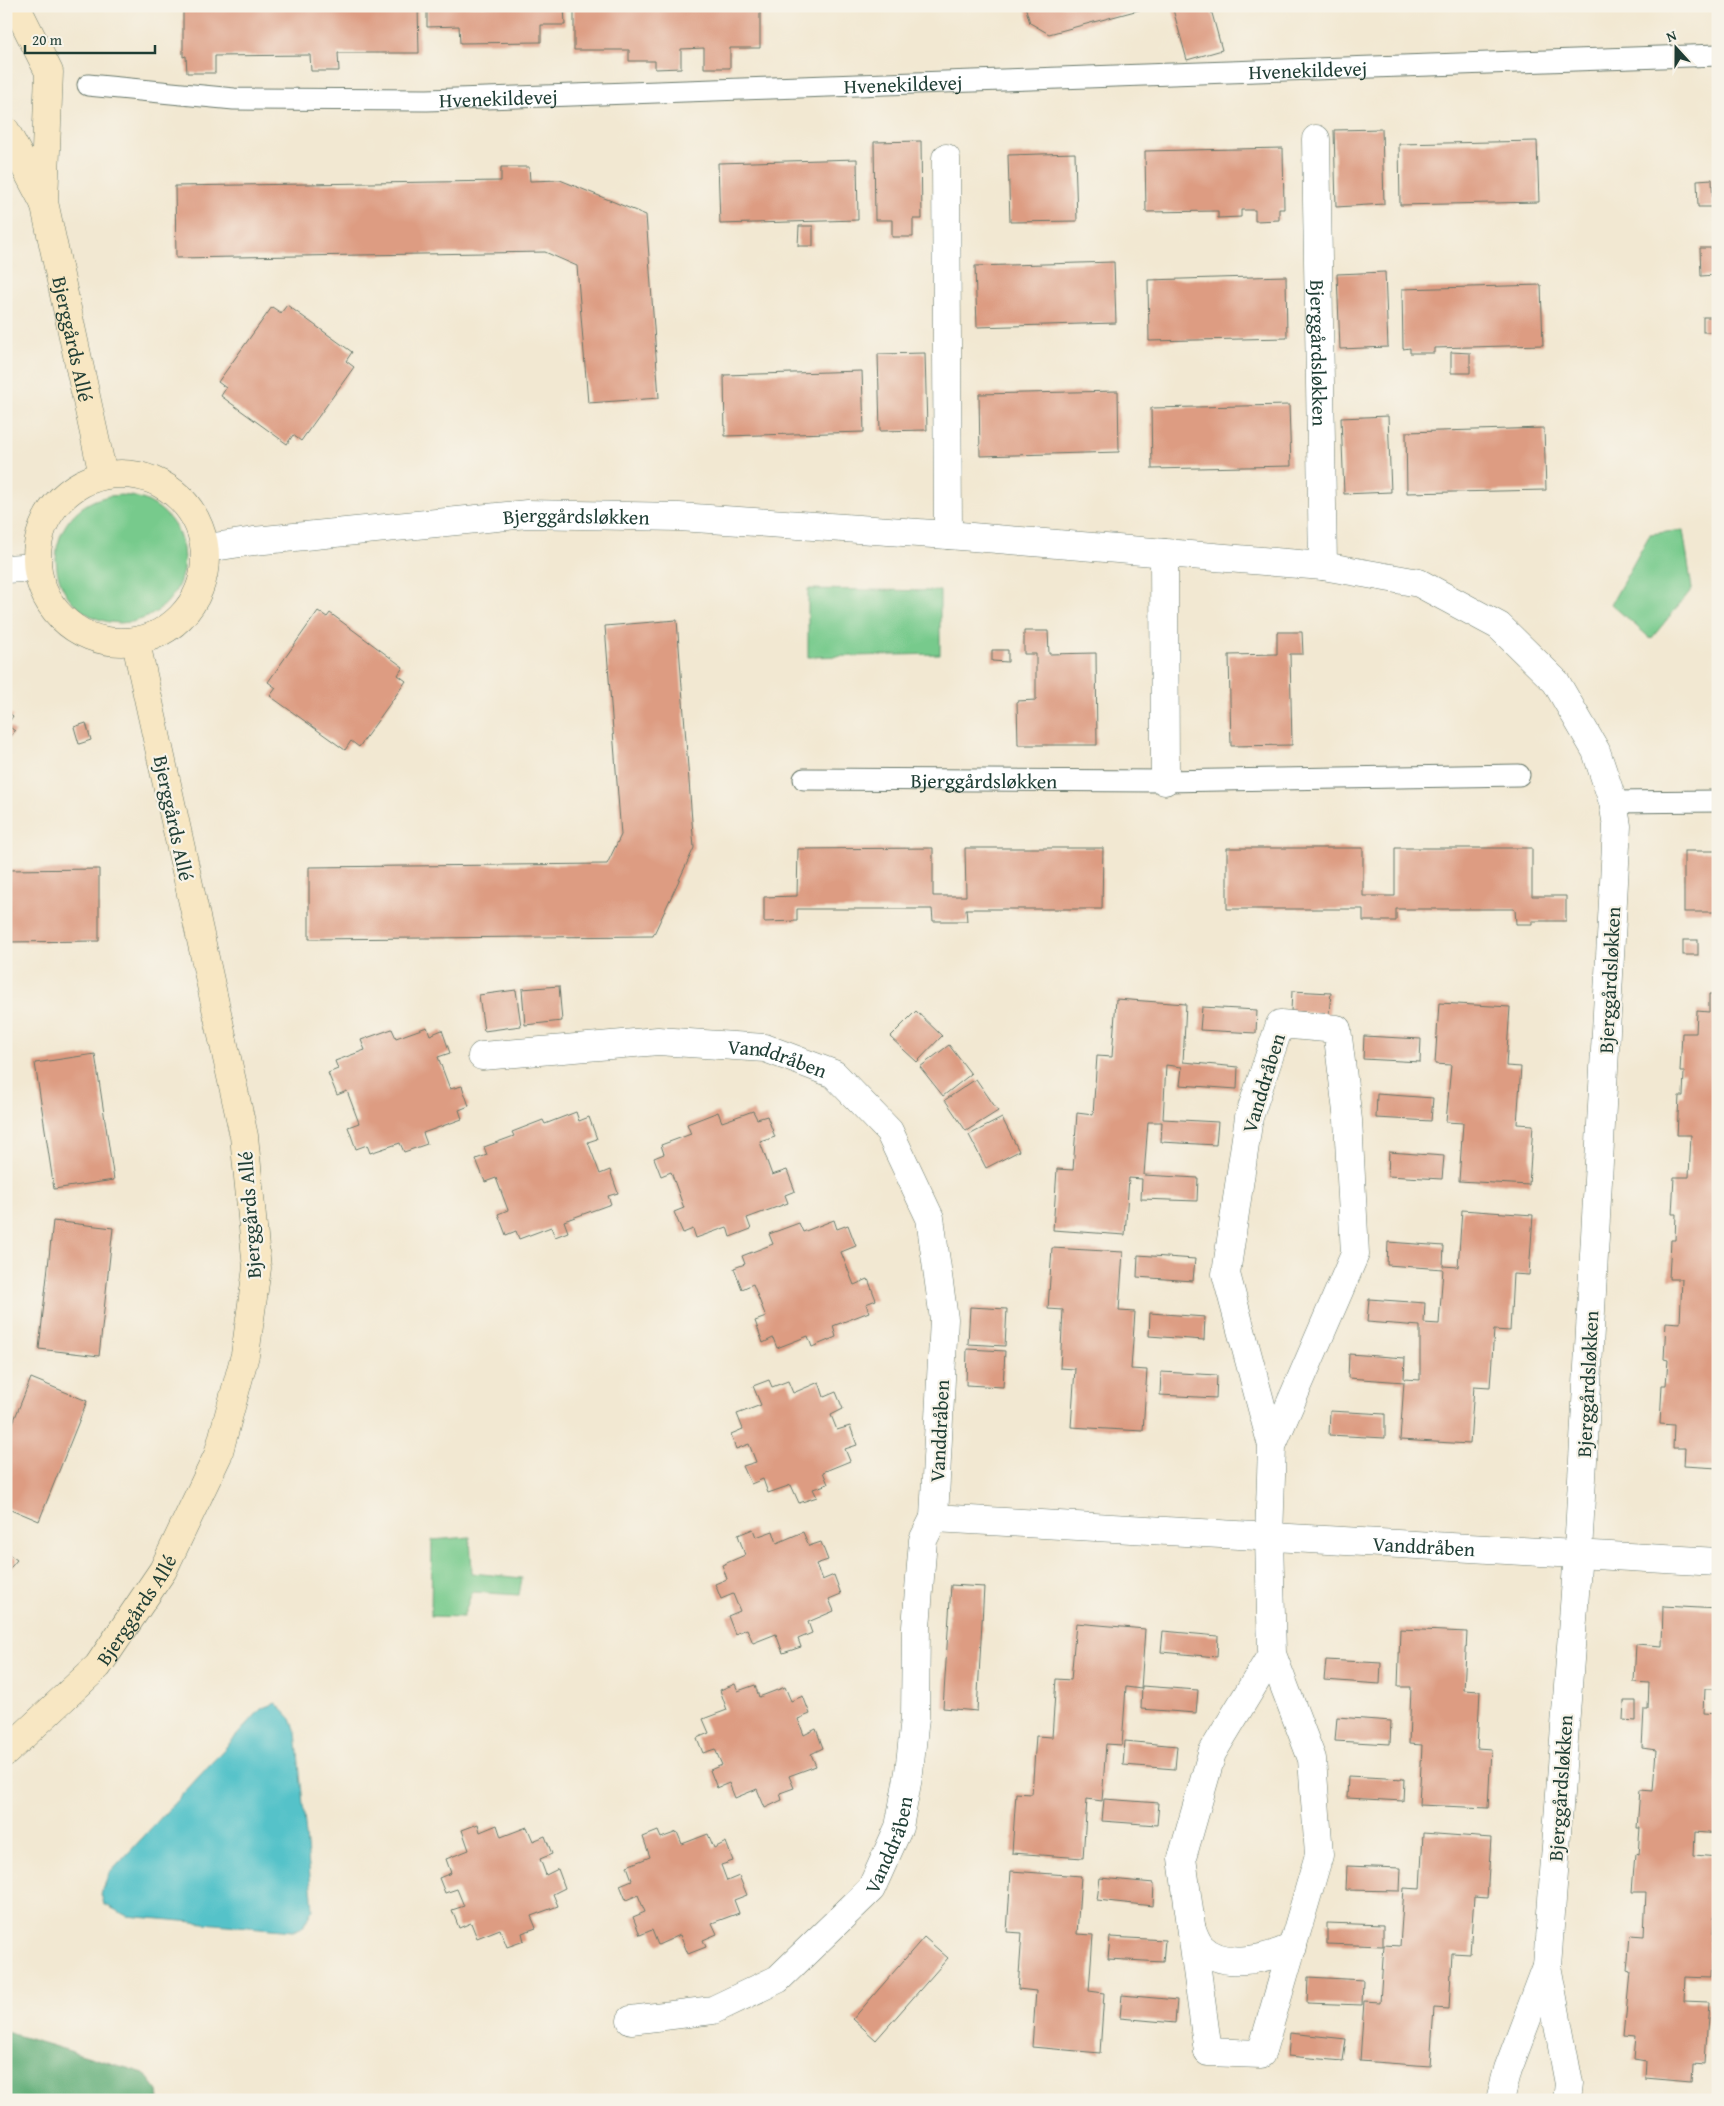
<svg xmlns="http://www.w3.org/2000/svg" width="1724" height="2106" font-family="'Gentium Book Plus',serif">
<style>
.green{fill:#77ca8c;stroke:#4b8460}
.forest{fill:#61ae78;stroke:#407656}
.water{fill:#54c2c9;stroke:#3a807e}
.building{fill:#dd9c82}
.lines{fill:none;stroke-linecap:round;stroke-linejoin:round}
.lane-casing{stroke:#69796b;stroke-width:23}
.street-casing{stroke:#69796b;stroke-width:29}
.secondary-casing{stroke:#69796b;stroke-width:29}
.lane{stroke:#fff;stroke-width:21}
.street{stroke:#fff;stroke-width:28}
.secondary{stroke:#f8e7c3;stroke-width:28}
.labels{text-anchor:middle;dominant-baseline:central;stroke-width:4.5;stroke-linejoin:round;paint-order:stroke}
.street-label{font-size:20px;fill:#1f3d34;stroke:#f7f3e8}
</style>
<rect width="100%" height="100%" fill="#f7f3e8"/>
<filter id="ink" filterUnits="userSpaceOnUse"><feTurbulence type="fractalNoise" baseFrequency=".02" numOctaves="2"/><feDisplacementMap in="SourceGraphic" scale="10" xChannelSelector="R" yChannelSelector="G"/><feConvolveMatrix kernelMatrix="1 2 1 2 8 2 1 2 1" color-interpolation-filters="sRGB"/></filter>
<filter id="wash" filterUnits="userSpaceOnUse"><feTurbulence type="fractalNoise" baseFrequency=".0096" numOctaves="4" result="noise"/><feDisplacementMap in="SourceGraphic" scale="20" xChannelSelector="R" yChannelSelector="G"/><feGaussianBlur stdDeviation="1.12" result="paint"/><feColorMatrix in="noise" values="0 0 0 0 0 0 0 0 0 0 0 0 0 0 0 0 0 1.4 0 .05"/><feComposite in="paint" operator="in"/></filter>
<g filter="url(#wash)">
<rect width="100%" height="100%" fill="#f2e8d2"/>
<g class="green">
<circle cx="120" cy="559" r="64"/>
<path d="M1683 530 1692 589 1651 639 1611 604 1650 534Z"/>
<path d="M808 589 940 591V654L808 657Z"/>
<path d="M470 1537 472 1573 522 1578 519 1595 472 1592 463 1617 431 1616 432 1540Z"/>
</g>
<path class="forest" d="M6 2032 144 2073 158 2091 159 2100H6Z"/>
<path class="water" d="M276 1703 291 1719 296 1732 313 1908 303 1927 293 1931 127 1916 104 1904 101 1894 109 1874 261 1709Z"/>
<g id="blocks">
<g class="building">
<path d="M183 6H418L419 53H338L339 71H311L310 55 215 56V73H187L186 56 183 57Z"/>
<path d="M427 6H564L565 25H541V42L460 43 459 26 427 27Z"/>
<path d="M574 6H760V48H730V68H704V48L681 49V68L655 69V61H629V50H574Z"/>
<path d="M1025 6H1150V7L1049 34 1030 23Z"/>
<path d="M1172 6H1210L1222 50 1187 60Z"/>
<path d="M1382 129 1384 204 1336 207 1334 130Z"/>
<path d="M921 141 922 219H913V237H892V220H875L874 142Z"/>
<path d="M1537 141 1539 202 1400 205 1399 144Z"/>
<path d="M1283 148 1284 209H1279V220L1255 221V210H1241V217L1218 218V211L1146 212 1145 151Z"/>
<path d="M1075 153 1077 221 1010 222 1008 155Z"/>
<path d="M857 159 858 220 720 224 718 163Z"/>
<path d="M501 167H529L530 181 560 180 646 215 659 398 588 403 577 266 545 252 176 258 175 186 501 181Z"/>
<path d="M1712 179 1713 207H1698L1697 180Z"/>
<path d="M799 226H813V246H798Z"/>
<path d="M1700 248H1715L1716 275 1701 276Z"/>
<path d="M1114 262 1116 323 977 327 975 266Z"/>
<path d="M1385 272 1388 347 1340 349 1337 274Z"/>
<path d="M1286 276 1287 338 1149 341 1148 280Z"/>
<path d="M1541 285 1543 345 1434 348V353H1410V348L1403 349 1402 289Z"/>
<path d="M287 305 352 352 346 361 354 367 301 441 293 435 287 444 221 396 226 388 218 382 272 307 281 313Z"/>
<rect x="1703" y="317" width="14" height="15"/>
<path d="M1451 352 1470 353V373H1451Z"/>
<path d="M925 353 927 430 880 431 878 354Z"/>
<path d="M862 371 864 432 725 436 724 375Z"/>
<path d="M1118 391 1119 452 980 456 979 394Z"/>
<path d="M1289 405 1291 466 1152 469 1151 408Z"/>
<path d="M1388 416 1391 492 1344 494 1341 418Z"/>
<path d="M1544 428 1546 490 1407 493 1406 432Z"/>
<path d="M318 611 327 617 330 613 403 667 398 675 406 681 359 747 351 741 345 750 270 696 276 688 268 682Z"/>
<path d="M677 620 694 848 653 936 309 939V867L607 864 621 835 605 626Z"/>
<path d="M1024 631H1048L1049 654 1096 653 1097 745H1018L1017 701 1036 700V654H1024Z"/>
<path d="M1277 632H1302L1303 654H1290L1292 745 1231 746 1229 655 1277 654Z"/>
<path d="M992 650H1008V662L992 661Z"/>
<path d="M6 711 13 716 7 725 15 731 6 742Z"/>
<path d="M86 723 91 740 79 744 74 727Z"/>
<path d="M933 848V896H966L965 848H1103L1102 909H966L967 921H933L932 909H797V921L764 922V897L797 896 798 849Z"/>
<path d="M1227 848H1363V896H1395V848H1532V896H1566V921H1532V924H1516L1515 909H1396V921H1363V909H1227Z"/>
<rect x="1684" y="851" width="34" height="61"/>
<path d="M99 869V941L6 942V870Z"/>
<rect x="1683" y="940" width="15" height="15"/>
<path d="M559 986 562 1021 525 1025 522 989Z"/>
<path d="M516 990 521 1026 484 1031 479 995Z"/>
<path d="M1292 991 1331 993 1329 1014 1291 1011Z"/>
<path d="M1709 994H1718V1468L1684 1466 1685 1448H1673L1674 1425 1660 1424 1662 1385H1666L1668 1360 1664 1359 1666 1322 1680 1323 1682 1279H1669L1671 1240H1675L1676 1214H1672L1674 1177H1689L1691 1135H1677L1679 1096H1683L1684 1072H1680L1682 1033H1696L1697 1011 1709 1012Z"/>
<path d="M1116 999 1186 1004 1183 1062 1238 1067 1237 1089 1180 1085 1182 1067 1166 1065 1163 1119 1218 1122 1216 1145 1161 1142 1162 1122H1148L1144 1175 1198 1178 1197 1201 1141 1199 1142 1179 1129 1178 1125 1235 1053 1230 1057 1169 1073 1170 1077 1113 1093 1115 1097 1056 1112 1057Z"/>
<path d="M1439 1003 1510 1007 1506 1066 1521 1067 1517 1124 1533 1125 1529 1185 1459 1181 1463 1123 1446 1122 1451 1065 1435 1064Z"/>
<path d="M1202 1007 1257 1010 1256 1033 1200 1030Z"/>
<path d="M916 1011 942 1036 917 1062 890 1037Z"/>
<path d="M427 1027 430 1035 442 1030 450 1053 438 1057 450 1089 462 1086 469 1106 459 1110 462 1119 423 1133 427 1144 404 1152 400 1143 370 1153 367 1145 356 1149 348 1127 359 1123 347 1091 337 1095 328 1073 338 1069 335 1061 365 1050 361 1040 392 1029 396 1038Z"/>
<path d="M1364 1036 1421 1039 1420 1062 1363 1059Z"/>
<path d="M949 1045 971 1074 943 1096 920 1067Z"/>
<path d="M95 1054 114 1180 54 1189 35 1063Z"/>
<path d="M976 1079 998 1111 966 1131 945 1100Z"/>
<path d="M1377 1094 1433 1098 1431 1121 1376 1118Z"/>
<path d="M753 1111 757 1119 767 1116 775 1137 760 1142 772 1175 787 1170 795 1191 785 1195 788 1203 747 1218 751 1229 730 1237 727 1227 696 1238 693 1229 683 1233 674 1212 684 1208 671 1172 661 1176 654 1158 664 1154 661 1145 691 1134 687 1124 718 1112 722 1122Z"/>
<path d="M576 1112 579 1121 589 1117 597 1139 588 1142 600 1174 610 1170 618 1193 608 1196 611 1204 564 1221 568 1232 555 1237 551 1227 519 1239 516 1231 506 1235 498 1214 508 1210 496 1178 485 1182 476 1159 487 1155 484 1147 514 1136 512 1132 543 1120 545 1124Z"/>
<path d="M1002 1118 1019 1151 986 1168 969 1135Z"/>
<path d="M1389 1152 1444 1156 1442 1179 1388 1176Z"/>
<path d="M1462 1210 1533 1215 1529 1275 1513 1274 1510 1331 1494 1330 1490 1387 1474 1386 1470 1444 1400 1440 1404 1382 1348 1378 1349 1354 1405 1358 1404 1379 1420 1380V1326L1367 1322 1369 1299 1425 1303 1424 1323 1439 1324 1443 1269 1387 1265 1388 1242 1444 1246 1443 1266 1458 1267Z"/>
<path d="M834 1220 837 1229 848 1225 856 1246 841 1252 854 1285 868 1279 876 1300 866 1304 869 1312 833 1326 836 1337 812 1347 808 1336 777 1348 773 1338 763 1343 755 1321 766 1317 753 1284 742 1289 734 1268 745 1264 742 1256 773 1244 769 1234 799 1223 803 1232Z"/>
<path d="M53 1221 113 1228 99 1356 39 1349Z"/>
<path d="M1052 1248 1123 1252 1119 1311 1135 1312 1131 1369 1147 1370 1143 1431 1071 1427 1075 1369 1060 1368 1063 1310 1048 1309Z"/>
<path d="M1138 1255 1195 1259 1193 1281 1137 1277Z"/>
<path d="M970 1307 1007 1309 1005 1346 968 1344Z"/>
<path d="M1150 1313 1205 1317 1204 1340 1149 1336Z"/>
<path d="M967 1349 1005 1351 1003 1387 966 1385Z"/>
<path d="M1161 1372 1217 1375 1216 1398 1160 1395Z"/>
<path d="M31 1378 87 1401 39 1521 6 1507V1440Z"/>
<path d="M769 1380 772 1387 788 1381 793 1393 819 1382 824 1397 836 1392 843 1409 831 1415 837 1430 850 1426 857 1445 845 1449 850 1461 823 1472 828 1484 813 1489 817 1497 799 1503 791 1485 768 1493 763 1479 751 1484 743 1466 756 1462 749 1444 736 1449 731 1434 743 1429 737 1414 761 1405 753 1386Z"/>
<path d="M1330 1411 1385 1414V1438L1329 1435Z"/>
<path d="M753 1529 756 1537 773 1531 777 1543 803 1532 809 1546 821 1542 828 1560 816 1564 822 1580 834 1575 841 1594 829 1599 834 1611 808 1622 812 1633 798 1639 801 1647 783 1653 776 1634 753 1643 747 1629 735 1634 728 1616 740 1611 733 1594 721 1599 715 1584 727 1579 722 1565 745 1555 738 1535Z"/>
<path d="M6 1552 17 1560 6 1573Z"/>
<path d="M951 1585 984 1587 977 1711 943 1708Z"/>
<path d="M1663 1606 1718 1609V1689H1705L1704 1713 1718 1714V1834L1695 1832 1694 1856 1718 1858V1860L1710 1978 1685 1977 1684 2001 1708 2002 1704 2064 1693 2063 1692 2082 1645 2078 1646 2062 1634 2060 1636 2037 1624 2036 1630 1972 1627 1971 1630 1935 1644 1936 1646 1892H1632L1635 1853 1638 1854 1640 1828H1637L1640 1790 1653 1791 1656 1750 1642 1748 1644 1709H1648L1649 1683 1634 1682 1636 1644 1662 1646Z"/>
<path d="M1076 1623 1145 1629 1141 1689 1126 1687 1122 1745 1106 1744 1102 1801 1087 1799 1083 1858 1012 1853 1016 1793 1032 1794 1036 1736 1052 1737 1056 1679 1071 1680Z"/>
<path d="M1400 1629 1467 1632 1464 1690 1480 1691 1477 1748 1491 1749 1488 1808 1419 1805 1422 1745 1409 1744 1411 1687H1398Z"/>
<path d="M1163 1631 1218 1636 1217 1657 1161 1652Z"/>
<path d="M1326 1660 1381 1663 1380 1684 1324 1680Z"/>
<path d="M735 1684 738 1691 755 1685 759 1697 785 1687 791 1701 803 1696 810 1714 798 1719 804 1735 816 1729 823 1748 811 1754 816 1766 789 1776 794 1788 780 1793 782 1800 765 1808 757 1789 735 1798 729 1783 717 1788 710 1770 722 1765 715 1749 703 1753 697 1738 709 1733 703 1719 727 1710 720 1690Z"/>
<path d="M1142 1686 1198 1690 1196 1713 1141 1709Z"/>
<path d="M1624 1701H1636V1721L1623 1720Z"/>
<path d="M1337 1717 1391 1721 1390 1744 1335 1741Z"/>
<path d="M1125 1741 1177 1746 1175 1769 1123 1765Z"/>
<path d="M1348 1776 1404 1779 1403 1801 1347 1798Z"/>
<path d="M1104 1799 1159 1803 1157 1825 1102 1821Z"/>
<path d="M478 1824 480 1832 497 1825 501 1837 527 1827 533 1841 545 1836 552 1854 540 1859 546 1875 558 1869 565 1888 553 1894 558 1906 531 1916 536 1928 522 1933 524 1941 507 1947 500 1929 477 1938 471 1923 459 1928 452 1910 464 1906 457 1889 445 1893 439 1878 451 1873 446 1859 469 1850 462 1830Z"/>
<path d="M658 1831 661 1838 677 1832 682 1844 708 1834 714 1848 726 1842 733 1861 721 1865 727 1881 739 1876 747 1895 734 1900 739 1913 712 1923 717 1934 703 1940 706 1947 688 1954 680 1935 658 1945 652 1930 640 1935 633 1917 645 1912 638 1895 626 1900 620 1885 632 1880 627 1866 650 1857 643 1837Z"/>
<path d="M1423 1833 1491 1838 1487 1898 1474 1897 1470 1954 1452 1953 1449 2009 1434 2008 1430 2066 1360 2061 1364 2001 1380 2002 1384 1945 1400 1946 1404 1888 1420 1889Z"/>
<path d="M1347 1866 1401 1868 1400 1891 1346 1890Z"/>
<path d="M1011 1871 1081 1876 1077 1934 1093 1935 1089 1991 1104 1993 1100 2053 1032 2047 1036 1991 1018 1989 1022 1933 1007 1932Z"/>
<path d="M1100 1878 1154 1883 1153 1906 1097 1900Z"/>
<path d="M1327 1923 1383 1925V1946L1327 1944Z"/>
<path d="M924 1937 948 1958 876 2040 853 2019Z"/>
<path d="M1110 1937 1165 1940 1163 1962 1108 1959Z"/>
<path d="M1308 1977 1363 1980 1362 2005 1307 2003Z"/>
<path d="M1122 1995 1177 2000 1175 2023 1120 2018Z"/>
<path d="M1290 2033 1346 2039 1343 2061 1288 2056Z"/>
</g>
</g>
</g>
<g filter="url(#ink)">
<use href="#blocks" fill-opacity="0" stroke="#69796b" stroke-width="1"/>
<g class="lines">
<g class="lane-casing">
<g id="lane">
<path id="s1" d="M88 85 234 99 427 100 1718 55"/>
<path id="s2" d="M804 779 1165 781 1519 775"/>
<path d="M1613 802 1718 801"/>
</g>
</g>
<g class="street-casing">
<g id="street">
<path id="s3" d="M1316 139 1323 566"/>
<path d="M946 158 948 535"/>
<path id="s4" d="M207 548 254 541 527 514 679 517 948 535 1323 566 1419 583 1499 626 1556 682 1596 751 1613 802 1617 826 1578 1553 1547 1966 1569 2084 1567 2100"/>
<path d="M1164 553 1165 781"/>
<path d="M6 569 37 567"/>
<path id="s5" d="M482 1056 658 1041 765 1048 834 1074 889 1131 930 1218 944 1319 934 1518 1718 1562"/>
<path d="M1272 1446 1355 1254 1348 1120 1337 1029 1280 1024 1249 1117 1226 1274 1272 1446 1269 1538 1272 1654 1212 1753 1182 1858 1208 2052 1261 2054 1319 1855 1312 1759 1272 1654"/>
<path d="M1192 1929C1194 1935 1197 1942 1201 1947 1223 1970 1267 1959 1293 1947"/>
<path id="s6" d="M631 2020 713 2010 778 1979 871 1889 899 1827 909 1772 915 1718 916 1627 923 1540 934 1518"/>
<path d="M1500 2100 1508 2069 1547 1966"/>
</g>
</g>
<g class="secondary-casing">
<g id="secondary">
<path id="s7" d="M16 6 49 72 44 202 103 475"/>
<path d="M6 131 43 201"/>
<circle cx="121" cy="558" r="84"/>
<path id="s8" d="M6 1752 98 1666 163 1570 218 1455 245 1355 257 1268 244 1136 136 643"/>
</g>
</g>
<use href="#lane" class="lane"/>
<use href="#street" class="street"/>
<use href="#secondary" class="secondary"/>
</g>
</g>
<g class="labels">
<g class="street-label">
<text stroke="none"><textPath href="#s1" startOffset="1221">Hvenekildevej</textPath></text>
<text stroke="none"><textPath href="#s1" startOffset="816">Hvenekildevej</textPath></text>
<text stroke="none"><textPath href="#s1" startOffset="411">Hvenekildevej</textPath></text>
<text stroke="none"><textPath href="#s7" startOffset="344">Bjerggårds Allé</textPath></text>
<text stroke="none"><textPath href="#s3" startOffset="214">Bjerggårdsløkken</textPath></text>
<text stroke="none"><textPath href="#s4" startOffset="371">Bjerggårdsløkken</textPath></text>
<text stroke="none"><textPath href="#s2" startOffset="180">Bjerggårdsløkken</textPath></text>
<text transform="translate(174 818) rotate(78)">Bjerggårds Allé</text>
<text transform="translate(1609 980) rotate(-87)">Bjerggårdsløkken</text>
<text stroke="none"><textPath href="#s5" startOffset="298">Vanddråben</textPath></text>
<text transform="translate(1263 1083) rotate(-73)">Vanddråben</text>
<text transform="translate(249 1215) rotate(-94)">Bjerggårds Allé</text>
<text transform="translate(1587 1384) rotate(-87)">Bjerggårdsløkken</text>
<text transform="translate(939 1431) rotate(-87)">Vanddråben</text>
<text stroke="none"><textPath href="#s5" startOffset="1325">Vanddråben</textPath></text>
<text stroke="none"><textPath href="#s8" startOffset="194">Bjerggårds Allé</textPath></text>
<text transform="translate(1560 1788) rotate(-86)">Bjerggårdsløkken</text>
<text stroke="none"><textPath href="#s6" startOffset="332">Vanddråben</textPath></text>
</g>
</g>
<rect width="1724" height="2106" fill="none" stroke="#f7f3e8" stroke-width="25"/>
<g transform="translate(1676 48) rotate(339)" stroke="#f7f3e8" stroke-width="4" paint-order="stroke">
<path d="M0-4L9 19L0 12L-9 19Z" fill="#1f3d34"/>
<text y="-8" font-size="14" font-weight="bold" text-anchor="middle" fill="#1f3d34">N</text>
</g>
<path d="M25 45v8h130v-8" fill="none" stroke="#1f3d34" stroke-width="2.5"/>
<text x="32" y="45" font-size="15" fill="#1f3d34" stroke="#f7f3e8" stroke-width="4" paint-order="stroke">20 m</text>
</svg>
